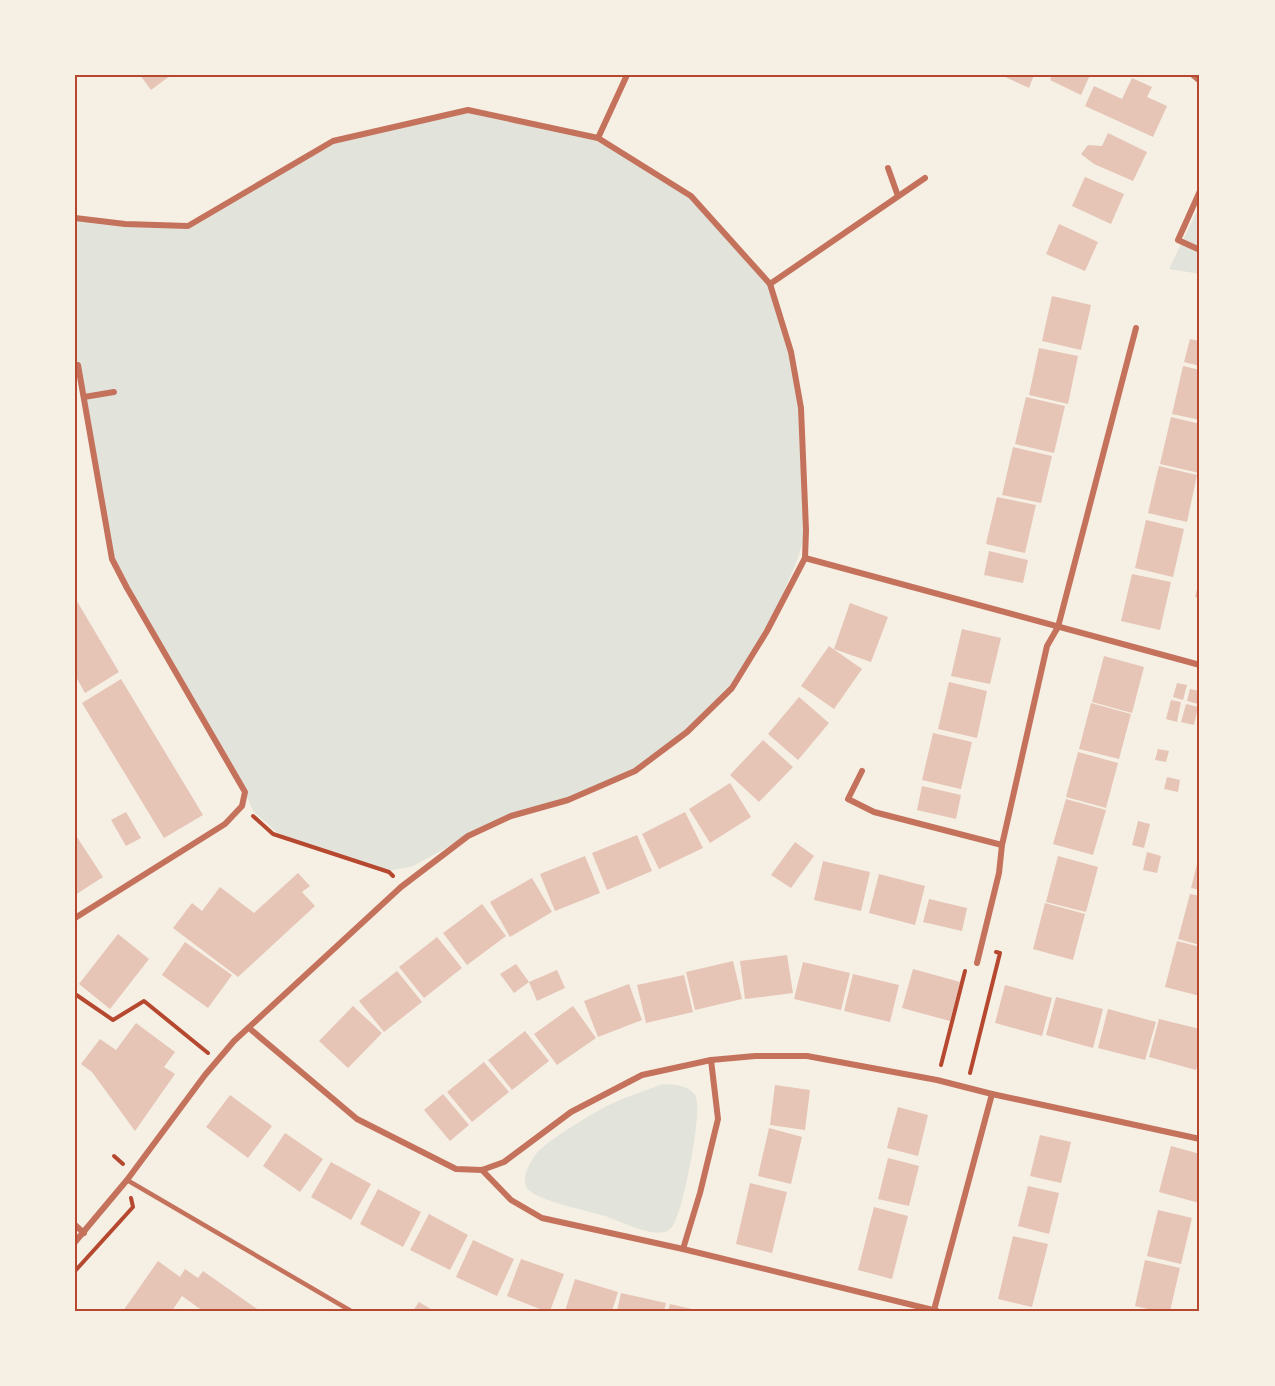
<svg xmlns="http://www.w3.org/2000/svg" width="1275" height="1386" font-family="Inter,sans-serif">
<style>
.green{fill:#e2e4dc}
.building{fill:#e6c5b7}
.lines{fill:none;stroke-linecap:round;stroke-linejoin:round}
.path{stroke:#b5482f;stroke-width:4}
.service{stroke:#c5725c;stroke-width:4.5}
.minor{stroke:#c5725c;stroke-width:6}
.neatline{fill:none;stroke:#b5482f;stroke-width:2}
</style>
<rect width="100%" height="100%" fill="#f6efe4"/>
<g class="green">
<path d="M468 110 598 138 691 196 770 284 791 352 801 408 806 530 798 558 767 631 732 688 687 732 635 771 568 800 511 816 468 836 413 866 383 872 283 838 253 811 245 792 112 559 78 365H75V218L188 226 333 141Z"/>
<path d="M1200 205V274L1169 269Z"/>
<path d="M662 1084C674 1085 687 1084 695 1095 704 1106 684 1204 676 1219 674 1225 670 1231 664 1232 651 1236 621 1222 608 1217 590 1211 536 1201 527 1188 520 1177 533 1155 542 1148 555 1136 587 1117 603 1108 621 1098 643 1092 662 1084Z"/>
</g>
<g class="building">
<path d="M140 75H171L151 90Z"/>
<path d="M1001 75H1034L1029 88Z"/>
<path d="M1052 75H1090L1081 95 1050 80Z"/>
<path d="M1132 78 1152 87 1147 97 1167 106 1153 137 1085 106 1094 86 1122 99Z"/>
<path d="M1108 133 1147 152 1133 181 1094 164 1081 154 1088 145 1102 146Z"/>
<path d="M1085 177 1124 194 1111 224 1072 206Z"/>
<path d="M1059 224 1098 242 1085 271 1046 254Z"/>
<path d="M1052 296 1091 305 1081 350 1042 341Z"/>
<path d="M1190 339 1200 341V366L1184 362Z"/>
<path d="M1039 348 1078 356 1068 404 1029 395Z"/>
<path d="M1183 366 1200 370V420L1172 414Z"/>
<path d="M1026 397 1065 406 1054 453 1015 444Z"/>
<path d="M1171 417 1200 424 1199 473 1160 464Z"/>
<path d="M1013 447 1052 456 1041 503 1002 495Z"/>
<path d="M1159 466 1197 475 1187 522 1148 513Z"/>
<path d="M997 497 1036 505 1025 553 986 544Z"/>
<path d="M1146 520 1184 529 1173 577 1135 568Z"/>
<path d="M989 551 1028 560 1023 583 984 575Z"/>
<path d="M1132 574 1171 582 1160 630 1121 621Z"/>
<path d="M1199 581H1200V598L1195 597Z"/>
<path d="M75 598 119 672 85 693 75 675Z"/>
<path d="M850 603 888 617 871 662 834 649Z"/>
<path d="M962 629 1001 638 990 684 951 676Z"/>
<path d="M829 646 862 669 834 709 801 686Z"/>
<path d="M1104 656 1144 667 1132 713 1092 702Z"/>
<path d="M121 679 203 815 164 838 82 703Z"/>
<path d="M949 682 987 691 977 738 938 729Z"/>
<path d="M1177 683 1187 685 1183 700 1173 697Z"/>
<path d="M1190 689 1200 691 1198 704 1187 701Z"/>
<path d="M799 697 829 723 798 760 768 734Z"/>
<path d="M1171 700 1181 702 1177 722 1166 719Z"/>
<path d="M1091 703 1131 714 1119 759 1079 749Z"/>
<path d="M1186 704 1198 707 1194 725 1181 722Z"/>
<path d="M933 733 972 742 961 789 922 780Z"/>
<path d="M763 740 793 767 759 802 730 775Z"/>
<path d="M1158 749 1169 751 1166 762 1155 760Z"/>
<path d="M1078 752 1118 763 1106 808 1066 797Z"/>
<path d="M1167 777 1180 780 1178 792 1164 789Z"/>
<path d="M730 783 751 817 710 843 689 809Z"/>
<path d="M922 786 961 795 956 819 917 810Z"/>
<path d="M1066 799 1106 810 1093 855 1053 844Z"/>
<path d="M126 812 141 838 126 846 111 820Z"/>
<path d="M685 812 703 848 659 869 642 834Z"/>
<path d="M1138 821 1150 824 1144 848 1132 845Z"/>
<path d="M75 834 103 877 75 895Z"/>
<path d="M637 835 652 871 607 890 592 853Z"/>
<path d="M795 842 814 856 791 888 771 875Z"/>
<path d="M1147 852 1161 856 1157 873 1143 870Z"/>
<path d="M585 856 600 893 555 911 540 874Z"/>
<path d="M1058 856 1098 867 1086 912 1046 902Z"/>
<path d="M1199 856H1200V890L1191 888Z"/>
<path d="M823 861 870 872 861 911 814 900Z"/>
<path d="M298 873 310 886 302 892 315 906 238 977 173 928 192 903 202 911 220 887 254 913Z"/>
<path d="M879 874 925 886 915 925 869 913Z"/>
<path d="M532 878 552 912 510 937 490 902Z"/>
<path d="M1190 894 1200 896V945L1178 939Z"/>
<path d="M929 899 967 908 962 931 923 922Z"/>
<path d="M1045 903 1085 914 1073 960 1033 949Z"/>
<path d="M482 904 506 936 467 965 443 933Z"/>
<path d="M118 934 149 959 110 1009 79 984Z"/>
<path d="M437 937 462 968 424 998 399 967Z"/>
<path d="M1177 941 1200 947V996L1165 987Z"/>
<path d="M185 942 232 975 208 1008 162 975Z"/>
<path d="M787 955 793 993 745 999 740 961Z"/>
<path d="M733 961 742 999 695 1010 686 972Z"/>
<path d="M803 962 850 973 841 1010 794 999Z"/>
<path d="M516 964 529 982 514 993 500 974Z"/>
<path d="M913 969 960 982 950 1021 902 1008Z"/>
<path d="M557 970 565 988 537 1001 529 982Z"/>
<path d="M397 971 422 1002 384 1032 359 1001Z"/>
<path d="M853 974 899 985 890 1022 844 1011Z"/>
<path d="M684 975 693 1012 646 1023 637 985Z"/>
<path d="M629 984 642 1020 598 1037 584 1001Z"/>
<path d="M1005 985 1052 998 1042 1036 995 1023Z"/>
<path d="M1056 997 1103 1009 1093 1048 1046 1035Z"/>
<path d="M353 1006 382 1033 348 1068 319 1041Z"/>
<path d="M573 1006 596 1038 557 1065 534 1034Z"/>
<path d="M1108 1009 1156 1022 1145 1060 1098 1048Z"/>
<path d="M1159 1019 1200 1029V1056L1196 1070 1149 1057Z"/>
<path d="M136 1023 175 1052 164 1067 175 1074 135 1131 92 1072 81 1064 100 1039 116 1050Z"/>
<path d="M525 1031 549 1061 512 1090 488 1060Z"/>
<path d="M484 1062 509 1092 472 1122 447 1092Z"/>
<path d="M775 1085 810 1090 805 1130 770 1125Z"/>
<path d="M443 1094 469 1125 450 1141 424 1110Z"/>
<path d="M230 1095 272 1126 248 1158 206 1127Z"/>
<path d="M898 1107 928 1115 918 1156 887 1148Z"/>
<path d="M769 1128 802 1137 791 1184 758 1176Z"/>
<path d="M285 1133 323 1159 300 1192 263 1166Z"/>
<path d="M1040 1135 1071 1142 1061 1183 1030 1176Z"/>
<path d="M1171 1146 1200 1154 1199 1203 1159 1192Z"/>
<path d="M888 1158 919 1166 909 1206 878 1199Z"/>
<path d="M331 1162 371 1184 351 1220 311 1197Z"/>
<path d="M750 1183 787 1192 772 1253 736 1244Z"/>
<path d="M1028 1186 1059 1193 1049 1234 1018 1226Z"/>
<path d="M378 1189 421 1212 403 1247 360 1224Z"/>
<path d="M874 1207 908 1216 892 1279 858 1270Z"/>
<path d="M1158 1210 1192 1218 1181 1264 1147 1256Z"/>
<path d="M429 1214 468 1235 450 1270 410 1250Z"/>
<path d="M1013 1236 1048 1244 1032 1307 998 1299Z"/>
<path d="M473 1240 514 1259 497 1296 456 1277Z"/>
<path d="M521 1259 564 1274 550 1311H545L507 1296Z"/>
<path d="M1145 1260 1180 1268 1170 1311H1156L1135 1306Z"/>
<path d="M158 1261 180 1277 185 1269 198 1278 203 1271 260 1311H203L182 1296 172 1311H123Z"/>
<path d="M575 1279 618 1292 612 1311H565Z"/>
<path d="M621 1293 666 1303 664 1311H617Z"/>
<path d="M419 1302 434 1311H413Z"/>
<path d="M670 1304 696 1310 695 1311H668Z"/>
</g>
<g class="lines">
<g class="path">
<path d="M253 816 273 834 389 872 393 876"/>
<path d="M75 994 113 1020 144 1001 208 1053"/>
<path d="M941 1065 965 971"/>
<path d="M970 1073 1000 953 996 952"/>
<path d="M114 1156 123 1164"/>
<path d="M75 1271 133 1207 131 1198"/>
</g>
<path class="service" d="M127 1180 351 1311"/>
<g class="minor">
<path d="M1193 75 1200 81"/>
<path d="M598 138 627 75"/>
<path d="M888 168 898 196"/>
<path d="M1200 191 1178 240 1200 250"/>
<path d="M75 218 125 224 188 226 333 141 468 110 598 138 691 196 770 284 791 352 801 408 806 530 805 558 767 631 732 688 687 732 635 771 568 800 511 816 468 836 401 887 234 1041 205 1075 127 1180 75 1242"/>
<path d="M770 284 925 178"/>
<path d="M84 397 114 392"/>
<path d="M805 558 1200 665"/>
<path d="M862 771 848 799 874 812 1002 845"/>
<path d="M75 918 225 824 242 806 245 792 127 588 112 559 78 365"/>
<path d="M977 963 999 873 1002 845 1047 646 1058 627 1136 328"/>
<path d="M249 1028 357 1119 456 1169 482 1170 504 1162 571 1112 642 1075 711 1060 718 1119 700 1193 683 1249 542 1218 511 1200 482 1170"/>
<path d="M711 1060 755 1056H807L937 1080 992 1094 1200 1139"/>
<path d="M75 1225 84 1233"/>
<path d="M683 1249 937 1311"/>
<path d="M934 1310 992 1094"/>
</g>
</g>
<rect width="1275" height="1386" fill="none" stroke="#f6efe4" stroke-width="153"/>
<rect x="76" y="76" width="1122" height="1234" class="neatline"/>
</svg>
